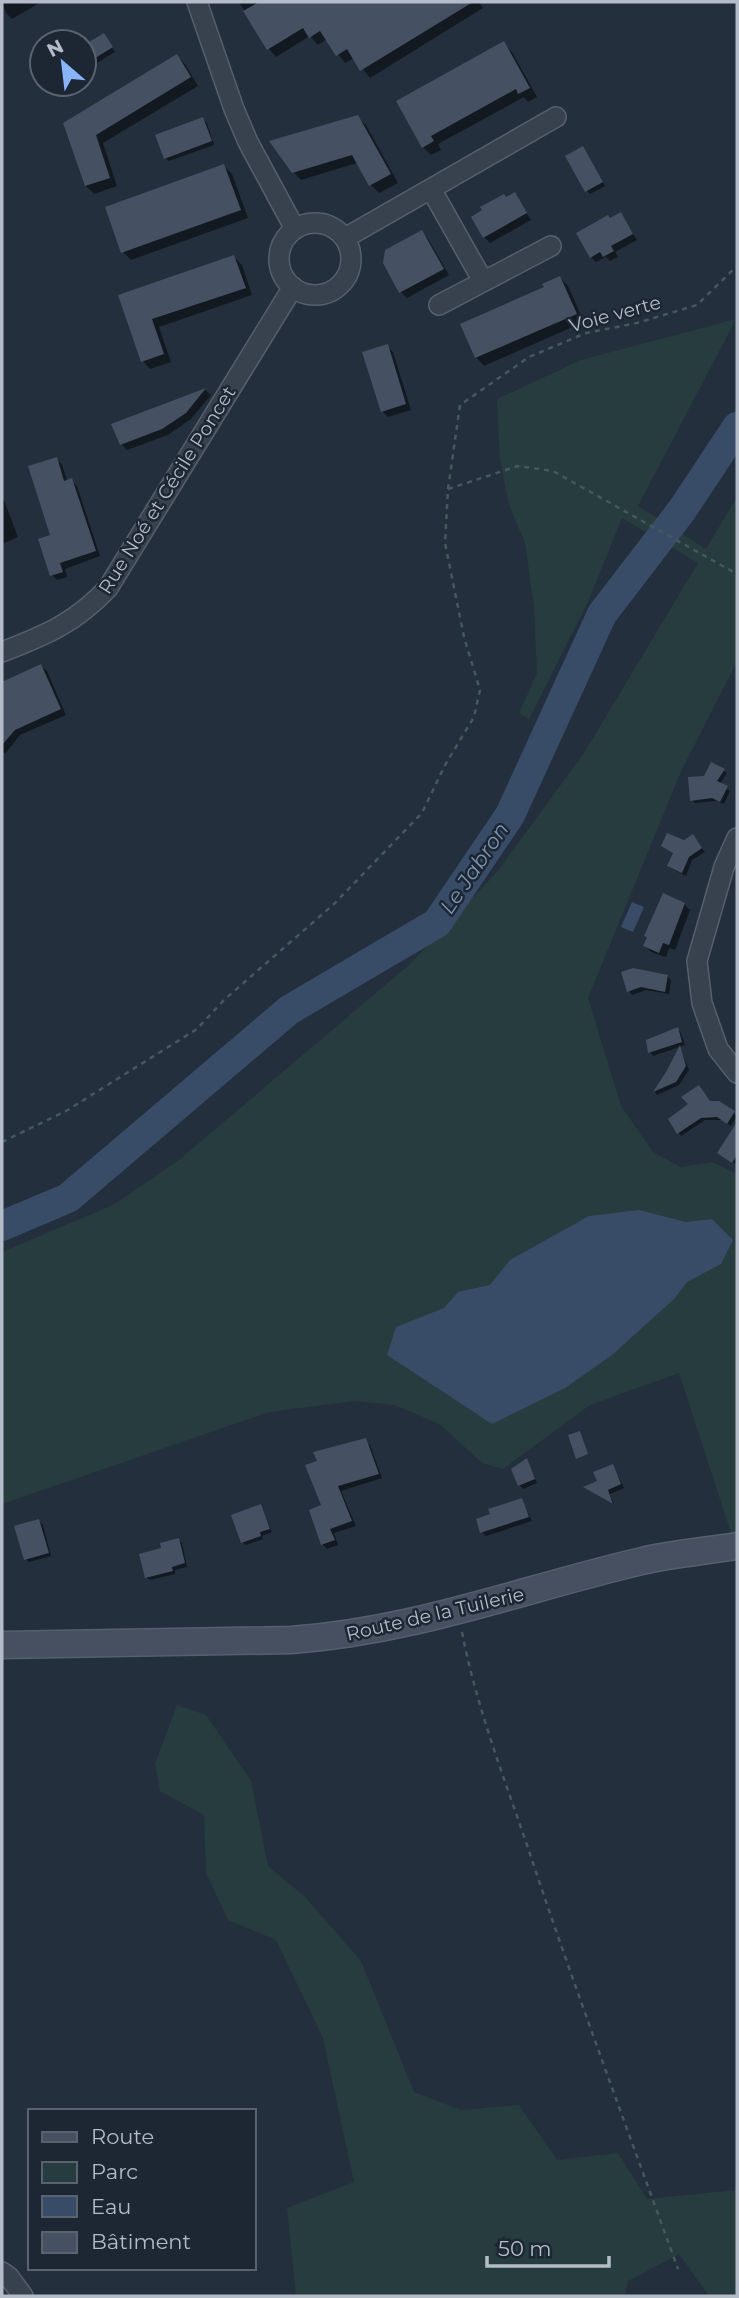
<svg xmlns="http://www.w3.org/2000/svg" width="739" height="2298" font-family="Montserrat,sans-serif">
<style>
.green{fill:#263c3f}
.water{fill:#394c67}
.shadow{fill:#0007}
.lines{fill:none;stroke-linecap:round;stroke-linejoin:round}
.river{stroke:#394c67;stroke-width:30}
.building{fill:#455162}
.minor-casing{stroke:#565f6c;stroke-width:22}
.secondary-casing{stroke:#565f6c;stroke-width:29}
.path{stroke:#44595c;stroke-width:2.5;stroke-dasharray:5 5;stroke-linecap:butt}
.minor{stroke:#38414e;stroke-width:19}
.secondary{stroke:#465061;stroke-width:26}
.labels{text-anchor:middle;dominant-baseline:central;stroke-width:5;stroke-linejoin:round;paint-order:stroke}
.street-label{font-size:19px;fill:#b4bcc9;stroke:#1d2633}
.water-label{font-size:21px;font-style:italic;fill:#7c92b1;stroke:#1d2633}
</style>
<rect width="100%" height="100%" fill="#242f3e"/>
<g class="green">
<path d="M736 319 638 506 706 549 737 497V662L682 769 588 998 621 1106 653 1152 681 1167 712 1162 737 1174V1532L731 1533 679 1373 590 1405 503 1469 482 1463 441 1425 395 1405 355 1401 269 1412 2 1504V1252L113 1205 179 1160 410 964 497 872 584 753 698 563 622 518 588 602 529 719 519 713 537 673 534 607 525 543 509 505 500 460 497 399 581 360Z"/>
<path d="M177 1705 206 1715 251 1781 268 1866 304 1896 361 1961 414 2092 461 2110 519 2105 557 2160 618 2153 647 2199 737 2190V2296H709L679 2254 628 2281 625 2296H296L287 2208 354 2182 323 2038 276 1940 228 1920 206 1873 204 1815 160 1791 155 1764Z"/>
</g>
<g class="water">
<path d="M632 902 644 907 633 932 621 927Z"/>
<path d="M639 1210 686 1222 712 1219 733 1240 721 1264 687 1282 674 1299 612 1355 565 1388 492 1424 387 1355 396 1327 444 1308 458 1292 490 1285 510 1260 589 1216Z"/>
</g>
<g class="shadow">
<path d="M2 2H41L12 19 6 13Z"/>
<path d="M239 2H479L483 8 370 78 354 58 345 63 327 39 318 45 310 36 276 57 268 48Z"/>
<path d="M107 39 115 52 84 71V47Z"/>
<path d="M504 44 512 52 537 97 528 102 524 97 438 144 441 150 431 155 423 147 398 102Z"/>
<path d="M177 56 185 64 198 86 103 143 117 186 94 194 86 186 66 123Z"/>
<path d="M357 117 366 125 398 183 379 193 371 185 357 163 301 180 293 171Z"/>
<path d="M203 119 207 123 214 145 169 161 165 158Z"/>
<path d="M586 152 605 186 590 194 587 191Z"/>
<path d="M224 166 232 174 248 218 131 260 123 252Z"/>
<path d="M514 194 531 220 490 243 484 237 506 199Z"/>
<path d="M620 214 637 240 615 252 618 257 610 261 606 257 596 262 591 257 610 220Z"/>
<path d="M422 232 428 239 449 275 407 298 401 292Z"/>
<path d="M234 257 242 265 252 295 159 327 171 362 150 369 143 361 121 296Z"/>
<path d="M560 278 568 286 584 322 484 366 476 357 462 325 546 288Z"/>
<path d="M387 346 393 352 411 410 388 417 382 411Z"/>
<path d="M205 390 211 395 191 419 168 435 127 450 121 444 114 425Z"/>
<path d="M56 459 62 464 67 481 71 480 77 486 100 556 65 569 67 577 57 580 52 575Z"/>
<path d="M2 495 18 537 2 544Z"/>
<path d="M41 666 47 671 66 715 20 735 5 754 2 751V699L5 698 2 684Z"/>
<path d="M723 770 727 773 720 784 730 791 724 804 717 801 695 803 692 800 705 778Z"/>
<path d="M696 840 705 852 692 860 686 876 673 869 669 866 684 842Z"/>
<path d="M684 904 690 910 675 950 669 948 666 957 651 952 645 946Z"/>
<path d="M667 976 671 980 669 994 646 990 632 995 629 991Z"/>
<path d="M678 1029 681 1033 685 1045 653 1056 650 1052Z"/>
<path d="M680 1048 689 1070 679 1085 657 1095 655 1092Z"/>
<path d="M718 1102 737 1116 731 1126 722 1120H705L681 1136 670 1119 690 1105Z"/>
<path d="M737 1132V1162L736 1164 722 1156 731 1135Z"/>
<path d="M365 1440 370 1445 382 1478 341 1491 356 1526 334 1533 338 1545 327 1549 322 1544 323 1506Z"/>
<path d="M527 1461 537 1483 523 1489 519 1485Z"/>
<path d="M613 1466 624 1488 610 1494 614 1505 586 1488 599 1482Z"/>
<path d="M521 1500 532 1521 486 1536 482 1532Z"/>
<path d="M261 1506 272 1532 262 1536 263 1539 246 1545 242 1542Z"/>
<path d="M39 1521 43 1525 51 1556 29 1562 26 1559Z"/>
<path d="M179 1540 182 1543 187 1567 175 1570V1574L150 1580 146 1577 163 1550Z"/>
</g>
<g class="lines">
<path class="river" d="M2 1226 68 1198 289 1010 437 923 510 815 602 614 682 510 737 427"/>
</g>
<g class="building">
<path d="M259 2H473L360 71 347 49 336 56 320 31 309 38 303 28 267 50 243 11Z"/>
<path d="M104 33 113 47 84 65V45Z"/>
<path d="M504 41 530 88 518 94 516 89 431 136 434 141 422 148 396 101Z"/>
<path d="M177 54 191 77 96 135 110 178 85 186 63 123Z"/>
<path d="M358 115 391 174 369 186 352 155 292 173 269 141Z"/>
<path d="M203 117 212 141 164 159 155 135Z"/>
<path d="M583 146 603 182 585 192 565 156Z"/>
<path d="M224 164 241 210 121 253 105 207Z"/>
<path d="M515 192 527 213 483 238 471 217 482 210 480 207 504 194 506 197Z"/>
<path d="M621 212 633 234 611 246 614 251 603 257 600 252 590 258 576 233 608 215 610 218Z"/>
<path d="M422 230 444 269 399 293 383 263 385 250Z"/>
<path d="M234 255 246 288 152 319 164 354 141 362 118 295Z"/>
<path d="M560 276 577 314 475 358 460 324 544 287 542 284Z"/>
<path d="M388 344 406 404 381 412 362 352Z"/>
<path d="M206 388 186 413 162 429 120 445 111 424Z"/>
<path d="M57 457 64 481 72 478 96 551 60 563 63 572 50 576 38 539 50 535 28 466Z"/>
<path d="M41 664 61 709 15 730 2 745V682Z"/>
<path d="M711 762 725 769 717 781 728 786 720 802 712 798 690 801 688 777 704 776Z"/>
<path d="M667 833 684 840 693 834 702 848 689 857 682 873 667 866 673 853 661 846Z"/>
<path d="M663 893 685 903 669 945 663 943 659 953 643 946 647 937 644 936Z"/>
<path d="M633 968 668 975 665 992 641 987 627 992 621 972Z"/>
<path d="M678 1027 682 1042 648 1053 646 1040Z"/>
<path d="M680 1045 686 1066 676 1082 653 1092 666 1072Z"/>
<path d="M699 1085 710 1101H719L735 1111 727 1124 717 1117 701 1118 677 1134 668 1119 688 1104 681 1097Z"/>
<path d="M737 1122V1155L732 1163 717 1153Z"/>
<path d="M580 1431 588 1454 576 1459 568 1435Z"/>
<path d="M366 1438 379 1474 338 1486 352 1521 330 1529 335 1540 321 1545 309 1510 321 1505 305 1465 317 1461 313 1452Z"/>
<path d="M527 1458 535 1479 518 1486 511 1469Z"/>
<path d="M613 1464 621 1484 608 1490 613 1504 583 1487 597 1481 593 1472Z"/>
<path d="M522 1498 529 1517 480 1533 476 1519 490 1514 488 1509Z"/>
<path d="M261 1504 270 1529 260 1532 261 1536 241 1543 231 1515Z"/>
<path d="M39 1519 49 1553 24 1560 14 1526Z"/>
<path d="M179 1538 185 1563 172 1567 173 1571 145 1578 139 1554 161 1548 160 1543Z"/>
</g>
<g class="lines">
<g class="minor-casing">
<g id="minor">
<path d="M197 2 234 109 248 142 295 229"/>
<path d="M431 189 483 281"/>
<circle cx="315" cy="259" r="36"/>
<path d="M345 238 556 117"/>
<path d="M439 305 551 246"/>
<path d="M2 652C46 635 75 623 108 588L293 287"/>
<path d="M737 838 724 867 697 961 702 1003 718 1049 737 1073"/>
<path d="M2 2272 9 2277 23 2296"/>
</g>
</g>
<g class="secondary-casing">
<path id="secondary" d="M2 1645 291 1640C416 1631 522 1589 642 1561 673 1554 706 1551 737 1546"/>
</g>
<g class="path">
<path d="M448 489 518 466 553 471 737 574"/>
<path d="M2 1142 66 1111 197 1029 224 1000 334 904 422 813 445 765 474 717 480 690 464 637 445 543 448 489 460 405 529 357 586 333 637 323 697 305 737 266"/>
<path d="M462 1632C476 1705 503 1775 527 1845 574 1987 627 2128 678 2269"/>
</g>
<use href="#minor" class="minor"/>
<use href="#secondary" class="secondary"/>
</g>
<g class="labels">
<g class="street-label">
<text transform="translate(615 314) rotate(-15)">Voie verte</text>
<text transform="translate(167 490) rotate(-58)">Rue Noé et Cécile Poncet</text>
<text transform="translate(435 1614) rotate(-13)">Route de la Tuilerie</text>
</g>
<g class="water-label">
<text transform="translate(474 868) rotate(-56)">Le Jabron</text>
</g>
</g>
<rect width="739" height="2298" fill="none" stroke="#b4bcc9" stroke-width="7"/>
<rect x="28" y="2109" width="228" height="161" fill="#1d2633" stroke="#59626f" stroke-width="2"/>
<rect x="42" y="2132" width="35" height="10" fill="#465061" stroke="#59626f" stroke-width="2"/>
<text x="91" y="2144" font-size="21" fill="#b4bcc9">Route</text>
<rect x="42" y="2162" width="35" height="21" fill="#263c3f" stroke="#59626f" stroke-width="2"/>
<text x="91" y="2179" font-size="21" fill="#b4bcc9">Parc</text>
<rect x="42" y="2196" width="35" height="21" fill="#394c67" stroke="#59626f" stroke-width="2"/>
<text x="91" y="2214" font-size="21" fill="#b4bcc9">Eau</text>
<rect x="42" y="2232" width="35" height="21" fill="#455162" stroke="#59626f" stroke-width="2"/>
<text x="91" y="2249" font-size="21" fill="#b4bcc9">Bâtiment</text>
<g transform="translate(63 63) rotate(332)"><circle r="33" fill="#1d2633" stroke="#59626f" stroke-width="2"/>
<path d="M0-5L12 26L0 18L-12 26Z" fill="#8ab4f8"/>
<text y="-10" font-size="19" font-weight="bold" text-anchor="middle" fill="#b4bcc9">N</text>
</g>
<path d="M487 2256v10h122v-10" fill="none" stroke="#b4bcc9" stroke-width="3.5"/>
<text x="498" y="2256" font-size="21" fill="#b4bcc9" stroke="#1d2633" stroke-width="5" paint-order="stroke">50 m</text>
</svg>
